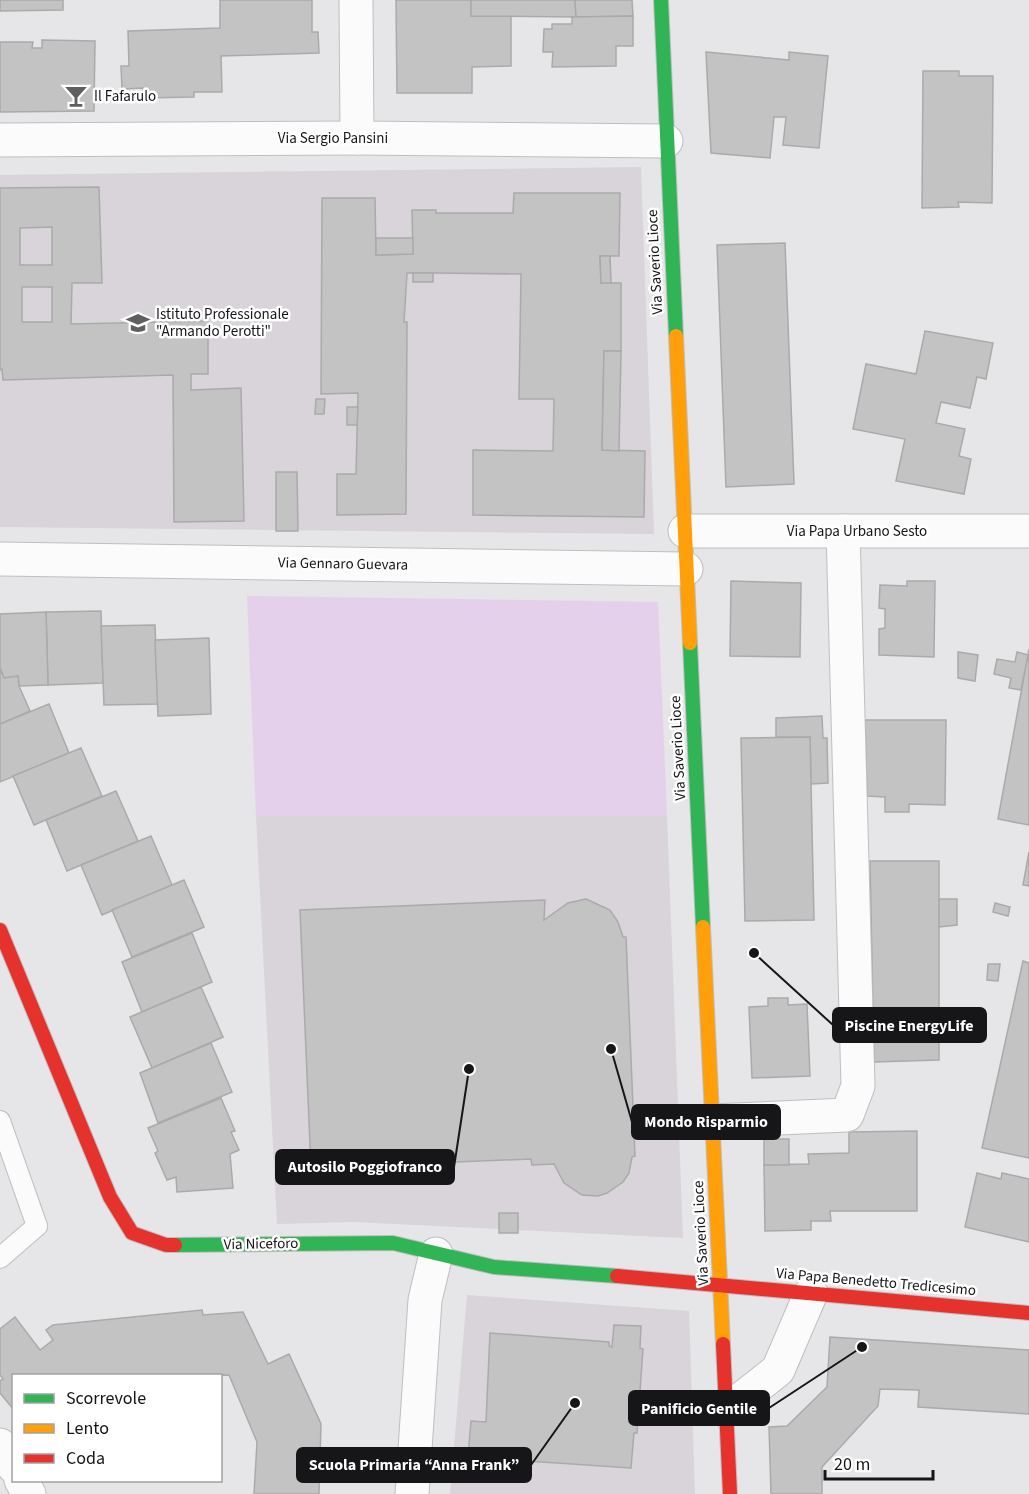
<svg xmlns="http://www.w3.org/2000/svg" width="1029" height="1494" font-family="'Source Sans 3',sans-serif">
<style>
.built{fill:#d8d4da}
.green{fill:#e5d0ec}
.building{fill:#c4c3c4;stroke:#abaaaa;stroke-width:1.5;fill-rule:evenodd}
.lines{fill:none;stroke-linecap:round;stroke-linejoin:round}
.lane-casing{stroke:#bfbec0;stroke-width:22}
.street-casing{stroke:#bfbec0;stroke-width:35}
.fast-casing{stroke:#bfbec0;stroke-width:16}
.slow-casing{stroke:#bfbec0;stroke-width:16}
.jam-casing{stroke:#bfbec0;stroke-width:16}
.lane{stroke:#fbfbfb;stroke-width:20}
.street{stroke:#fbfbfb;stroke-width:33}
.fast{stroke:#30b455;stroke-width:14}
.slow{stroke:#ff9f0a;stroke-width:14}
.jam{stroke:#e5322d;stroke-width:14}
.labels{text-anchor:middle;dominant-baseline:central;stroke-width:5;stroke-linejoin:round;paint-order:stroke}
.poi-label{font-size:15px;fill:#161517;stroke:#fff;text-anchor:start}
.street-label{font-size:15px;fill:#161517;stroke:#fff}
.leader{fill:none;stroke:#161517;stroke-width:2}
.callout-dot{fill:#161517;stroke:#fff;stroke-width:2}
.callout{fill:#161517;stroke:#161517;stroke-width:2}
.callout-label{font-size:16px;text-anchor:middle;font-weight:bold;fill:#fff}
</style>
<rect width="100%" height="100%" fill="#e6e5e7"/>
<g class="built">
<path d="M641 167 654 534 0 527V175Z"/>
<path d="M256 816H667L683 1238 353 1222 277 1224Z"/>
<path d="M467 1295 689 1311 695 1494H450Z"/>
</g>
<path class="green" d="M247 596 658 602 667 816H256Z"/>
<g class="building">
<path d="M0 0H63V10L0 11Z"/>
<path d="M220 0H312V32H318L319 53 221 56 222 92H194V97L143 98V88L122 89 121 66H129L128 31 220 28Z"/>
<path d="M396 0H471V16H511V66L472 67V93H397Z"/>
<path d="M471 0H575L576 17 471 16Z"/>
<path d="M575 0H632L633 16 576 17Z"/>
<path d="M633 16V46H616V66L552 67 553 52H543L544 29H552V24H572V17Z"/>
<path d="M42 40 95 41 94 111 0 112V42H33L32 48H42Z"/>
<path d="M706 52 789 60V52L828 56 819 148 783 145 786 117H774L770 158 711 153Z"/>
<path d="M923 71H959V76H993L992 203 958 202 959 207 922 208Z"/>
<path d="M99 187 102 283H72L71 324 208 321V374H191V390L241 388 244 521 174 522 173 375 3 380 2 369 0 370V188ZM52 227V265H20V228ZM22 287H52V322H22Z"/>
<path d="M514 193H620L619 256H600L601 283H621V351H604L602 450 645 451 644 517 473 515V450L553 451 554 399H519L521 274 433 273H407L404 322H407L406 514 337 515V474H356L358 393 321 394 322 198H375L376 255 413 254 412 210H436V213H513Z"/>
<path d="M376 238H413V254L376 255Z"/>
<path d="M785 243 794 484 726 487 717 245Z"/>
<path d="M600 256H610L611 283H601Z"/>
<rect x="413" y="273" width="20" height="9"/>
<path d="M925 331 993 343 986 379 977 377 970 408 941 402 936 423 965 429 959 456 971 459 964 494 896 481 905 439 853 429 866 364 916 374Z"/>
<path d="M604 351H621L619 451 602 450Z"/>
<path d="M316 399H325L324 414H315Z"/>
<path d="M347 407H358L357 425H347Z"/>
<path d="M276 472H297L298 531H276Z"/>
<path d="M731 581 801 583 800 657 730 656Z"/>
<path d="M907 581H935L934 657 879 655V629L885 628V609L879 608 880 585 907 586Z"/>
<path d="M101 611 103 683 48 685 46 612Z"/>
<path d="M46 612 48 685 19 686 18 676 4 678 0 668V614Z"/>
<path d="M155 625 158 704 104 705 101 626Z"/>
<path d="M209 638 211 714 158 716 155 640Z"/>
<path d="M1029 649V825L998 819Z"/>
<path d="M958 652 978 655 975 681 958 678Z"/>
<path d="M1017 652 1028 655 1021 690 1009 688 1011 678 994 674 997 659 1015 662Z"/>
<path d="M0 668 4 678 18 676 19 686 30 711 0 724Z"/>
<path d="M49 704 69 753 0 782V724Z"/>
<path d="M822 716 823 738H827L828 783 811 784 810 737H776V718Z"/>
<path d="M865 720H946L945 805 909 804V812H885V797L867 796Z"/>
<path d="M810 737 814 920 745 921 741 738Z"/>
<path d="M81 748 102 796 34 825 13 776Z"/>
<path d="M116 791 138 841 67 871 46 820Z"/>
<path d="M151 836 172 885 102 915 81 865Z"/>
<path d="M1029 852V886L1023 885Z"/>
<path d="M870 861H939V1060L874 1062Z"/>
<path d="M184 880 204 927 132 957 112 910Z"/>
<path d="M586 899 610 910 618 922 623 937H626L635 1156 632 1157 629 1173 623 1182 607 1193 598 1196 582 1195 564 1183 554 1164 532 1165 531 1159 311 1168 300 910 545 900 544 920 568 903Z"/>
<path d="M939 899H957V925L939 927Z"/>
<path d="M995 903 1010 907 1008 916 993 912Z"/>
<path d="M192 933 212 982 142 1012 122 962Z"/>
<path d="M1023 961 1029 963V1158L982 1148Z"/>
<path d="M988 964H1000L998 981 987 980Z"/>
<path d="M201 987 223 1037 152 1068 130 1017Z"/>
<path d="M768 998H788V1005L807 1004 810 1076 752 1078 749 1007 768 1006Z"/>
<path d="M211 1043 232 1092 158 1123 140 1073Z"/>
<path d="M221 1098 235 1131 231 1132 239 1150 230 1154 233 1188 177 1192 176 1177 167 1180 155 1153 158 1151 148 1128Z"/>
<path d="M917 1131V1211H830L831 1221H811V1230L765 1231 764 1165 809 1164 808 1154 849 1153V1132Z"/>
<rect x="764" y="1139" width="25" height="26"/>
<path d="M977 1173 1001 1179 1002 1173 1029 1179V1242L965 1227Z"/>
<rect x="499" y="1213" width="19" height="20"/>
<path d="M202 1310 203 1315 243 1312 268 1364 289 1354 321 1424 319 1494H254L257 1442 229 1375 14 1376V1410L0 1393V1381L3 1379 0 1375V1329L15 1317 40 1350 53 1340 46 1330 53 1325Z"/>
<path d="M614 1325 641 1326 640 1348 643 1349 637 1433H634L631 1468 468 1457 471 1421 486 1422 490 1333 609 1342V1346L612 1347Z"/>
<path d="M830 1337 1029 1350V1414L918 1407 919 1390 880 1389 878 1406 822 1467V1494H771L769 1427 787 1426 827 1387Z"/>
</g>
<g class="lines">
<g class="lane-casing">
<path id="lane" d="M0 1121 37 1226 0 1258"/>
</g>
<g class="street-casing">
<g id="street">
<path d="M356 0 357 138"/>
<path d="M0 140 357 138 666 141"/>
<path d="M685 531H1029"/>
<path d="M0 559 686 569"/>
<path d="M712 1121 847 1115 858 1086 843 531"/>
<path d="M726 1411 778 1370 811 1293"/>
<path d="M0 1445 14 1467"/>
<path d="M21 1480 29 1494"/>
<path d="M412 1494 425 1300 436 1254"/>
</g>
</g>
<g class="fast-casing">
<g id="fast">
<path d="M661 0 676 336"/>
<path d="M690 643 703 927"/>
<path d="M175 1245 393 1243 494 1267 617 1276"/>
</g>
</g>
<g class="slow-casing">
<g id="slow">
<path d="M676 336 690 643"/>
<path d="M703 927 723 1344"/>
</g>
</g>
<g class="jam-casing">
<g id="jam">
<path d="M0 930 110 1197 132 1233 166 1245H175"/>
<path d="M617 1276 1029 1313"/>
<path d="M723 1344 730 1494"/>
</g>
</g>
<use href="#lane" class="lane"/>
<use href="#street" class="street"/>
<use href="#fast" class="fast"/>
<use href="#slow" class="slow"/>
<use href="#jam" class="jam"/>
</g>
<defs>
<g id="bar-bare" transform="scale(1.8)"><path d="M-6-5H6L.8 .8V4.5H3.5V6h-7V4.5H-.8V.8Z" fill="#5f5e60" stroke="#fff" stroke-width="2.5" paint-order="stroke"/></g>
<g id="school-bare" transform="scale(1.8)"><path d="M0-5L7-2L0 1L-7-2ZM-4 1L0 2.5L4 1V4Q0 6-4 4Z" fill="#5f5e60" stroke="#fff" stroke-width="2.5" paint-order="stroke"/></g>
</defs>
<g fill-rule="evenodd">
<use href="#bar-bare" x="76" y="96"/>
<use href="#school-bare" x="138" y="323"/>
</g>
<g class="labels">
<g class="poi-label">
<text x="94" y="96">Il Fafarulo</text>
<text x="156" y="314">Istituto Professionale<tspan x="156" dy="17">"Armando Perotti"</tspan></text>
</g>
<g class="street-label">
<text x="333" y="138">Via Sergio Pansini</text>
<text transform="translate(655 262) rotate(-93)">Via Saverio Lioce</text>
<text x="857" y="531">Via Papa Urbano Sesto</text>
<text transform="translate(343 564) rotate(1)">Via Gennaro Guevara</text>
<text transform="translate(678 748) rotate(-93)">Via Saverio Lioce</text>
<text transform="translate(701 1233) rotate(-93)">Via Saverio Lioce</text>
<text transform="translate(261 1244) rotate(-1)">Via Niceforo</text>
<text transform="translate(876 1282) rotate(5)">Via Papa Benedetto Tredicesimo</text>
</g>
</g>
<path class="leader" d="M754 953L833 1025M611 1049L632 1122M469 1069L454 1167M862 1347L769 1408M575 1403L531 1465"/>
<g class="callout-dot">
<circle cx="754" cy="953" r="6"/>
<circle cx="611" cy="1049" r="6"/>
<circle cx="469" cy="1069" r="6"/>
<circle cx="862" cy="1347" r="6"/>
<circle cx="575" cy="1403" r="6"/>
</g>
<g class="callout">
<rect x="833" y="1008" width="153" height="34" rx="6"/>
<rect x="632" y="1105" width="148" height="34" rx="6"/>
<rect x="276" y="1150" width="178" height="34" rx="6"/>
<rect x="629" y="1391" width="140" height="34" rx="6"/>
<rect x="297" y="1448" width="234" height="34" rx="6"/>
</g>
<g class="callout-label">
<text x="909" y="1031">Piscine EnergyLife</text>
<text x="706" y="1127">Mondo Risparmio</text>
<text x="365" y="1172">Autosilo Poggiofranco</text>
<text x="699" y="1414">Panificio Gentile</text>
<text x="414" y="1470">Scuola Primaria “Anna Frank”</text>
</g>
<rect x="12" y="1374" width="210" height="108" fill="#ffffff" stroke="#a2a1a2" stroke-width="1.5"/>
<rect x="24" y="1394" width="30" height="9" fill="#30b455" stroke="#a2a1a2" stroke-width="1.5"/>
<text x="66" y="1404" font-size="18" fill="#161517">Scorrevole</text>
<rect x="24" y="1424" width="30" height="9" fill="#ff9f0a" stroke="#a2a1a2" stroke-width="1.5"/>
<text x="66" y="1434" font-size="18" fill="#161517">Lento</text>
<rect x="24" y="1454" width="30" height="9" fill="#e5322d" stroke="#a2a1a2" stroke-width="1.5"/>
<text x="66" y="1464" font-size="18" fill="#161517">Coda</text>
<path d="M825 1470v9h108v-9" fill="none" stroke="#161517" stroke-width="3"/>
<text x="834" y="1470" font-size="18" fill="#161517" stroke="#ffffff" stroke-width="4.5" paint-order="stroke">20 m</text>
</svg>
